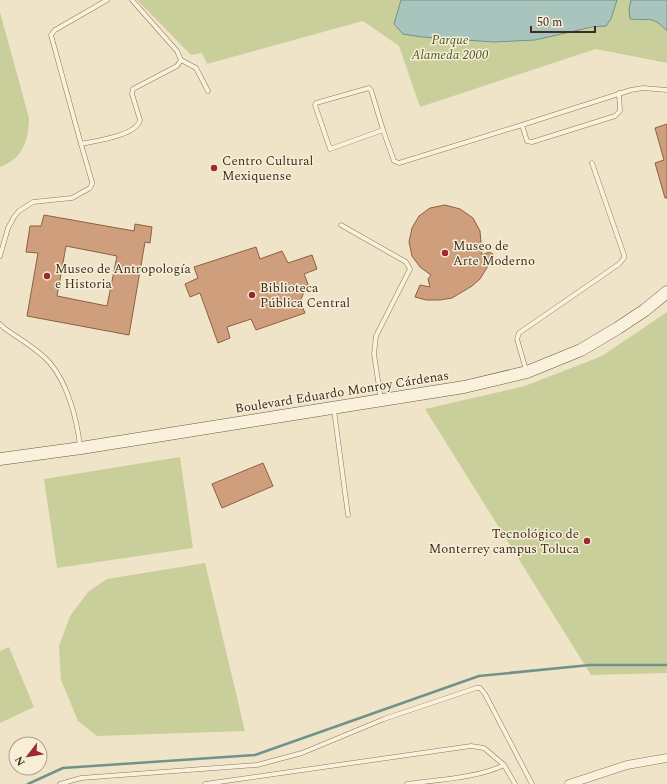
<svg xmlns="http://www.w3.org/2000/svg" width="667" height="784" font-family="Spectral,serif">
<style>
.green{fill:#c9cf9b}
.water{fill:#a9c4bc;stroke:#6f938a}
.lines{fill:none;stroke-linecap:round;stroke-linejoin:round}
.stream{stroke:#6f938a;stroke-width:2.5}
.building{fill:#cf9f7d;stroke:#8d5f41;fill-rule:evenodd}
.lane-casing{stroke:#8d765c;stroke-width:5}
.street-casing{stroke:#8d765c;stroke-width:9}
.secondary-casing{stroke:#6f573f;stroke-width:13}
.lane{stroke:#faf1dc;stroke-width:4}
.street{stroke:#faf1dc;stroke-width:8}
.secondary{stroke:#faf1dc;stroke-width:12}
.poi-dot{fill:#9e2a2b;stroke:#f7eed8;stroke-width:1.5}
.labels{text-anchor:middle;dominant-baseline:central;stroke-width:3;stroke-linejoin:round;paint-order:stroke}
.park-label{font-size:13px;font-style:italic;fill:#4d5a26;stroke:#f7eed8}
.poi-label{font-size:13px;fill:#3d2e20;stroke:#f7eed8;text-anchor:start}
.street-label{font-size:13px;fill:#3d2e20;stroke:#f7eed8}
</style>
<rect width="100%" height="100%" fill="#f0e4c8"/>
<g class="green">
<path d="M137 0H667V63L596 49 420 107 399 46 363 21 207 64 202 53 191 55Z"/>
<path d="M0 12 29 118C28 142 23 158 0 167Z"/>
<path d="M667 312V673L591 675 425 409 525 386 602 356Z"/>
<path d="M180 457 193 548 57 568 44 479Z"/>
<path d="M205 563 245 731 97 736 78 721 61 680 59 646 70 616 88 592 107 579Z"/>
<path d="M9 647 34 707 0 723V651Z"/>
</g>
<g class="water">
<path d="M401 0H617L611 19 606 26 592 27 535 40 494 42 422 37 403 34 394 24Z"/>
<path d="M631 0H667V31C652 15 650 21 630 19L629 9Z"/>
</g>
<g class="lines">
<path class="stream" d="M28 784 63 768 255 755 479 676 590 665H667"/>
</g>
<g class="building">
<path d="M667 124V198H665L655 163 664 160 655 128Z"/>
<path d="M445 205 460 209 473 218 480 231 482 255 489 252 493 254 491 261 480 279 472 286 452 298 440 300H426L415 297 420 285 430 287 428 279 431 275 420 267 412 256 409 242 412 228 419 216 430 208Z"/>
<path d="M44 215 134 231 135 224 152 227 150 243 145 242 129 335 27 316 38 253 26 252 30 226H41ZM66 246 117 256 107 306 57 296Z"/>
<path d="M256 247 260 259 282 251 288 263 312 255 317 269 304 274 308 284 300 301 305 313 256 330 251 319 227 327 230 338 218 343 200 293 190 297 185 284 198 278 194 267Z"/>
<path d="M263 463 273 486 222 508 212 484Z"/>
</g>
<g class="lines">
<g class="lane-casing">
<g id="lane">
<path d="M181 60 196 68 208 91"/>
<path d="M369 88 371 90 383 130 330 149 315 105 316 103Z"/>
<path d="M522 125 527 141 532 142 615 116 620 111 619 93"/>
<path d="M383 130 394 161 399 163 522 125 631 90 643 88 667 90"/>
<path d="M81 144 51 35 55 30 107 0"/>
<path d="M341 225 406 262 410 269 376 336 374 354 381 400"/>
<path d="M0 256 8 228 14 217 19 211 33 202 72 198 90 188 92 184V182L81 144C95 141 136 136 140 120L132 94 133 89 177 66 181 60 177 51 132 0"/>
<path d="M0 324 4 328C19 339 38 349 50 363 68 384 77 420 80 446"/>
<path d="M526 370 517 339 519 333 619 264 624 258V255L592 163"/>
<path d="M334 410 348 515"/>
<path d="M60 784 81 778 257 765 302 753 384 719 476 688H480L485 694 532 784"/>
<path d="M205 784 471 746 484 748 504 765 515 784"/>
<path d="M407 784C436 780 478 778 504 765"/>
</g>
</g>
<g class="street-casing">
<path id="street" d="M569 784 627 765 667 758"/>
</g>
<g class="secondary-casing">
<path id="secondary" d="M0 459 81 448 464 387 527 372 581 350 618 328 645 310 667 292"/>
</g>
<use href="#lane" class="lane"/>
<use href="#street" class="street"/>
<use href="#secondary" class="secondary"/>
</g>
<g class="poi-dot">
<circle cx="214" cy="168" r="4"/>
<circle cx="445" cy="253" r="4"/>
<circle cx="47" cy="276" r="4"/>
<circle cx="252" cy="295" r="4"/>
<circle cx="587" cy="541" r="4"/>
</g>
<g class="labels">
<g class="park-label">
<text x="450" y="40">Parque<tspan x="450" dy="15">Alameda 2000</tspan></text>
</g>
<g class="poi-label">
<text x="222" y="161">Centro Cultural<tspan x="222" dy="15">Mexiquense</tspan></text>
<text x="453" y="246">Museo de<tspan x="453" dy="15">Arte Moderno</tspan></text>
<text x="55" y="269">Museo de Antropología<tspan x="55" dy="15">e Historia</tspan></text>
<text x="260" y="288">Biblioteca<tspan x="260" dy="15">Pública Central</tspan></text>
<text x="579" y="534" text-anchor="end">Tecnológico de<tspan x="579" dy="15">Monterrey campus Toluca</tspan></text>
</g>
<g class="street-label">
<text transform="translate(342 392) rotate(-9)">Boulevard Eduardo Monroy Cárdenas</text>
</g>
</g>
<g transform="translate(28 756) rotate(239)"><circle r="19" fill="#f7eed8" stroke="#ada18e"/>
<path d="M0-3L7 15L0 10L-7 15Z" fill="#9e2a2b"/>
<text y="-6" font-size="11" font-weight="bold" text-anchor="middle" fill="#3d2e20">N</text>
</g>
<path d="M531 26v6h64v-6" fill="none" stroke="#3d2e20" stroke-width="2"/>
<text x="537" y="26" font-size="12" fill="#3d2e20" stroke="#f7eed8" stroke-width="3" paint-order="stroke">50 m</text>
</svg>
